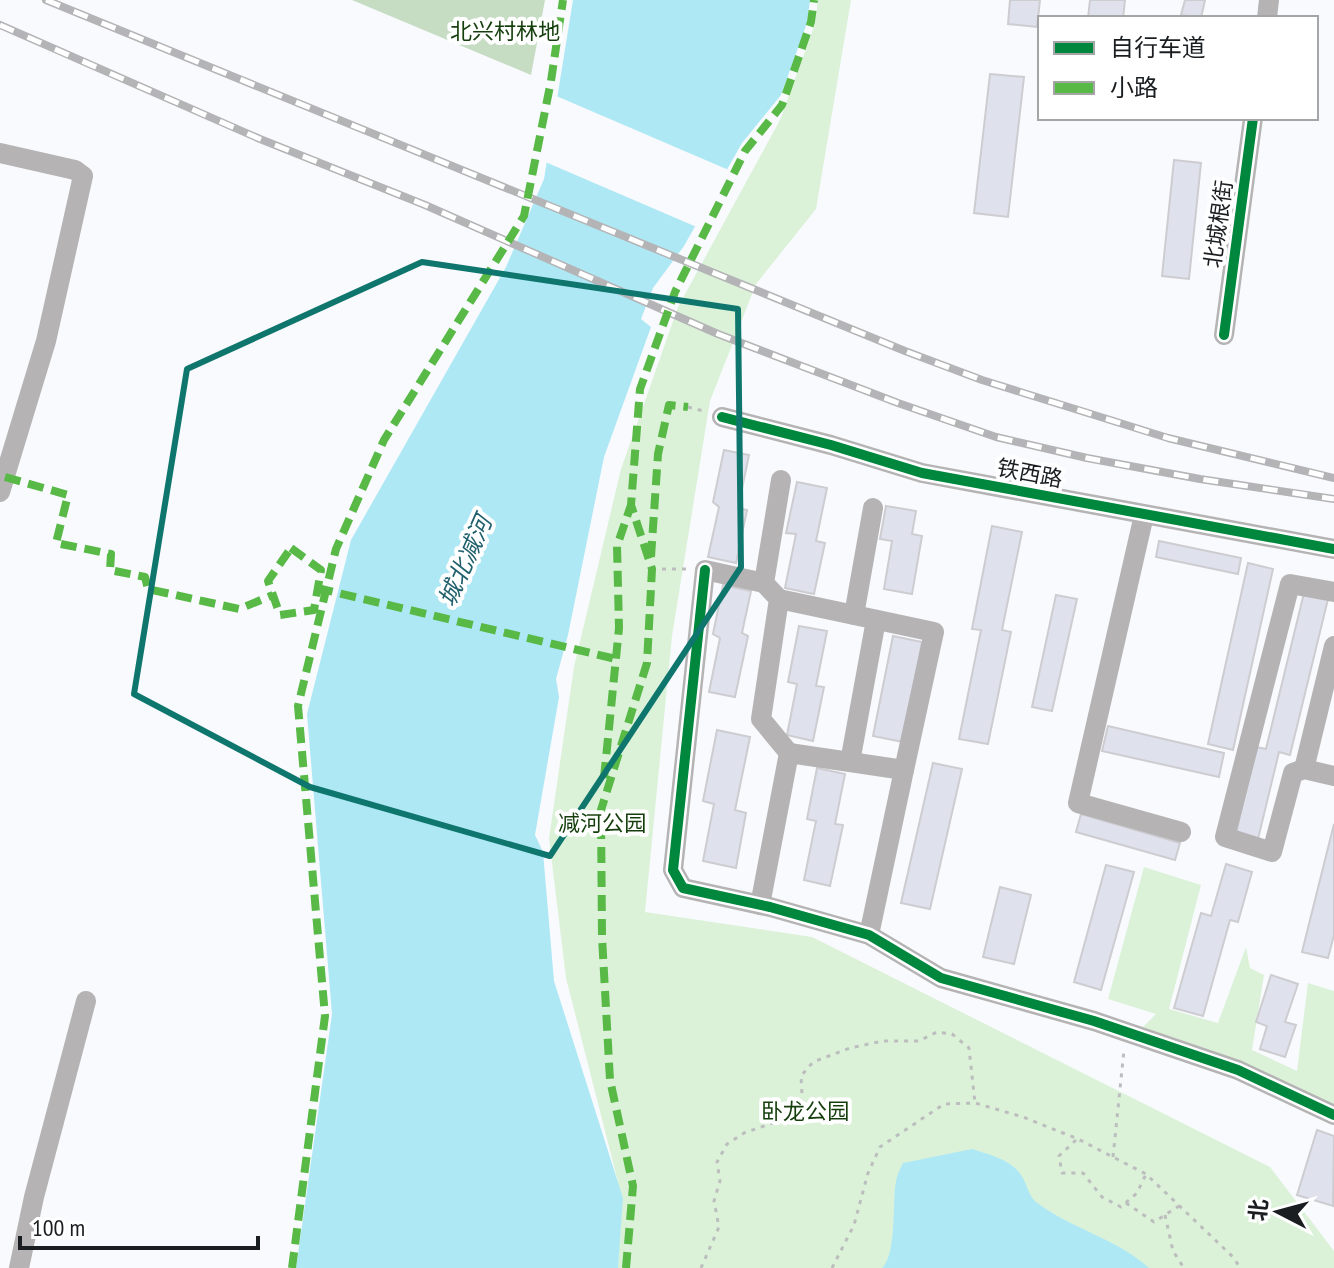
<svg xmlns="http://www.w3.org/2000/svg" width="1334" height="1268" font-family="'PT Sans Narrow','Noto Sans SC',sans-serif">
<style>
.green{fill:#dbf2d9}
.forest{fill:#c6ddc4}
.water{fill:#afe8f5}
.pier{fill:#f8fafd}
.building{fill:#dfe1ed;stroke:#cdcdd1;stroke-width:2}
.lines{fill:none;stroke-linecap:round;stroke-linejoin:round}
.path{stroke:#bcbebe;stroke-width:3;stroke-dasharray:4 6;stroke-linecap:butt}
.minor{stroke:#b5b3b4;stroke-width:20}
.rail-casing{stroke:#b4b4b6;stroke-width:8}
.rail{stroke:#fff;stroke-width:5;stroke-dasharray:15;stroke-linecap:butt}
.quiet{stroke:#58b947;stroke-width:8;stroke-dasharray:16 8;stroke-linecap:butt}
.cycleway-casing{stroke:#fff;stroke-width:15}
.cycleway{stroke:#00873e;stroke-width:10}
.marked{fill:none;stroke:#0f766e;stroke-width:6;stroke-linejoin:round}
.labels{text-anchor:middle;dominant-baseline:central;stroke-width:8;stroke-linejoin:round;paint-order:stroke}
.park-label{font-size:22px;fill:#143e0c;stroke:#fff}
.street-label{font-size:22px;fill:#1b1e21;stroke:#fff}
.water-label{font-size:24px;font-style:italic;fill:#21616e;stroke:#fff}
</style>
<rect width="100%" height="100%" fill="#f8fafd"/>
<g class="green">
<path d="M818 0H851L816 209 756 284 710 401 672 636 645 912 812 937 1270 1167 1334 1251V1268H615L618 1182 566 978 549 838 574 667 621 469 678 307 780 120 815 24Z"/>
<path d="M1144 867 1201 885 1169 1009 1218 1023 1246 947 1250 968 1264 975 1252 1050 1297 1071 1308 983 1334 991V1124L1215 1068 1131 1039 1156 1014 1108 999Z"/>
</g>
<path class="forest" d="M352 0H545L531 75Z"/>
<g class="water">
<path d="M573 0H810L807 23 781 95 742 143 684 246 653 288 641 319 651 327 604 457 568 635 556 679 559 697 535 835 543 852 554 981 623 1198 618 1268H296L332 1014 307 714 351 540 506 267 544 179Z"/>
<path d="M972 1149C988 1154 1012 1160 1021 1175 1027 1183 1028 1195 1036 1202 1071 1229 1116 1238 1149 1268H882C897 1254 892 1202 896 1181 897 1175 900 1169 903 1163Z"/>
</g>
<path class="pier" d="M554 95 731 171 699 228 543 161Z"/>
<g class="building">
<path d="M1010 0H1040L1037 27 1008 24Z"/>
<path d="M1090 0H1125L1123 18H1088Z"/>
<path d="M1185 0H1205L1201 18 1181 15Z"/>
<path d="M990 74 1024 77 1008 217 974 213Z"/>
<path d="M1174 160 1201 163 1189 279 1162 276Z"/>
<path d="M724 450 749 455 738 508 747 510 736 563 708 557 719 507 713 502Z"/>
<path d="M797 482 827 488 816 541 825 543 814 594 785 588 796 534 786 533Z"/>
<path d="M886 506 916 511 912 534 922 536 912 594 884 589 892 541 880 539Z"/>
<path d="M992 526 1022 532 1002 630 1011 632 988 744 959 739 981 630 972 629Z"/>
<path d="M1159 541 1241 558 1238 574 1156 557Z"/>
<path d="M1248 563 1273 569 1233 750 1208 744Z"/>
<path d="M723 585 751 591 742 633 748 636 735 697 709 692 720 638 713 634Z"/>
<path d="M1304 593 1328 599 1290 755 1279 752 1258 839 1236 833 1256 747 1266 749Z"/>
<path d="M1056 595 1077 599 1052 711 1032 707Z"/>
<path d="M799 626 827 631 816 686 824 687 813 741 787 735 797 684 788 682Z"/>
<path d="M893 636 922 642 903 742 873 736Z"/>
<path d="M1108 726 1224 753 1219 777 1102 751Z"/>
<path d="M717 730 750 737 735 810 746 813 736 868 703 861 714 804 703 801Z"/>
<path d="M933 763 962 769 930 909 901 903Z"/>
<path d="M817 768 845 774 835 824 843 825 830 886 804 880 816 821 807 819Z"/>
<path d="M1081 814 1180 843 1175 860 1076 832Z"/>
<path d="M1334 824V935L1328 958 1302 952Z"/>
<path d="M1226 864 1252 872 1238 922 1230 920 1203 1016 1174 1008 1201 913 1211 916Z"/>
<path d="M1106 865 1134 872 1101 990 1074 982Z"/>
<path d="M1000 887 1031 895 1014 964 983 957Z"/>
<path d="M1271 975 1298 984 1285 1022 1296 1025 1285 1057 1260 1049 1267 1026 1256 1022Z"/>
<path d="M1317 1130 1334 1136 1333 1206 1297 1195Z"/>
</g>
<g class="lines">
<g class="path">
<path d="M688 407 707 412"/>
<path d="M652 569H689"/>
<path d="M1076 1140 1059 1156 1062 1173H1083L1102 1197 1121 1207 1137 1193 1146 1174"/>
<path d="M1113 1157 1124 1050"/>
<path d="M1126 1203 1154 1222 1179 1206"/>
<path d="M1165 1215 1173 1251 1184 1268"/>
<path d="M701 1268 719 1227 714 1201 720 1181 717 1162 727 1144 744 1133 796 1115 802 1095 801 1076 813 1062 850 1048 883 1041H919L937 1032 952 1034 969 1048 975 1103"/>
<path d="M832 1268 854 1225 868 1173 880 1147 944 1104 975 1103 1023 1117 1078 1139 1146 1174 1234 1258 1240 1268"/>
</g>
<g class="minor">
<path d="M1267 18 1269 0"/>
<path d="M0 153 75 170 83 176 46 341 0 492"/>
<path d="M1224 335 1253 118"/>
<path d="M722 417 831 445 922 473 1334 549"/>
<path d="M1144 515 1078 803 1181 832"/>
<path d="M764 583 705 570 673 870 683 888 770 907 869 935 941 978 1094 1021 1238 1070 1334 1115"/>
<path d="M1334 592 1290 584 1225 837 1272 852 1293 773 1304 769 1334 776"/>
<path d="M779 599 934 632 904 770"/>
<path d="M854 615 873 508"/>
<path d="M789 753 904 770 869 935"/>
<path d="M850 762 876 620"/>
<path d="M1304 769 1334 646"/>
<path d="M760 905 789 753 761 719 779 599 764 583 781 480"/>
<path d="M19 1268 34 1197 86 1001"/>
</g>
<g class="rail-casing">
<g id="rail">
<path d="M46 0 905 351 982 380 1168 438 1334 478"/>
<path d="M0 25 260 139 425 205 718 334 898 403 996 437 1087 458 1200 479 1334 499"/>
</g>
</g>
<use href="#rail" class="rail"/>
<g class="quiet">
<path d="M5 477 68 495 56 543 111 554 110 570 145 577 148 589 239 609 273 595"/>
<path d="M291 548 321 570 314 610 280 615 268 581Z"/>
<path d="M651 557 658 454 669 405 688 407"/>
<path d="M317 588 616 659"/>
<path d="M604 778 619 628 617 546 631 505"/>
<path d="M292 1268 325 1016 298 706 336 549 384 440 524 216 551 81 563 0"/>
<path d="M626 1268 633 1186 610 1080 602 937 601 810 647 663 652 569 631 505 640 389 675 292 745 151 782 105 811 22 814 0"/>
</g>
<g class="cycleway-casing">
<g id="cycleway">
<path d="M1224 335 1253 118"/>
<path d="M722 417 831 445 922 473 1334 549"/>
<path d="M705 570 673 870 683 888 770 907 869 935 941 978 1094 1021 1238 1070 1334 1115"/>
</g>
</g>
<use href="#cycleway" class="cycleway"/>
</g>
<path class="marked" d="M422 262 738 309 741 567 550 856 310 787 134 694 187 369Z"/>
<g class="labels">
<g class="park-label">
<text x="505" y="31">北兴村林地</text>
<text x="602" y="823">减河公园</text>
<text x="805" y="1111">卧龙公园</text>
</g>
<g class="street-label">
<text transform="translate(1218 224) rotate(-82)">北城根街</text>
<text transform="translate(1030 473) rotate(11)">铁西路</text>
</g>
<g class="water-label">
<text transform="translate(465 561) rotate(-66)">城北减河</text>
</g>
</g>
<rect x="1038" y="16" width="280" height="104" fill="#ffffff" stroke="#a4a5a6" stroke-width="2"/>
<rect x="1054" y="42" width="40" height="12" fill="#00873e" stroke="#a4a5a6" stroke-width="2"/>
<text x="1110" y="56" font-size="24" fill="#1b1e21">自行车道</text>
<rect x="1054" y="82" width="40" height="12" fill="#58b947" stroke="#a4a5a6" stroke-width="2"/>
<text x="1110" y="96" font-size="24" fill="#1b1e21">小路</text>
<g transform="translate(1278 1212) rotate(276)" stroke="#ffffff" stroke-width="6" paint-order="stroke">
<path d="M0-6L14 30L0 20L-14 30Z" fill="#1b1e21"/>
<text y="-12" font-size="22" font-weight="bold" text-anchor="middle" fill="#1b1e21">北</text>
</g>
<path d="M20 1236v12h238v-12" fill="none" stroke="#1b1e21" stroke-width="4"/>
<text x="32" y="1236" font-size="24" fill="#1b1e21" stroke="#ffffff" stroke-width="6" paint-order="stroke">100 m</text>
</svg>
